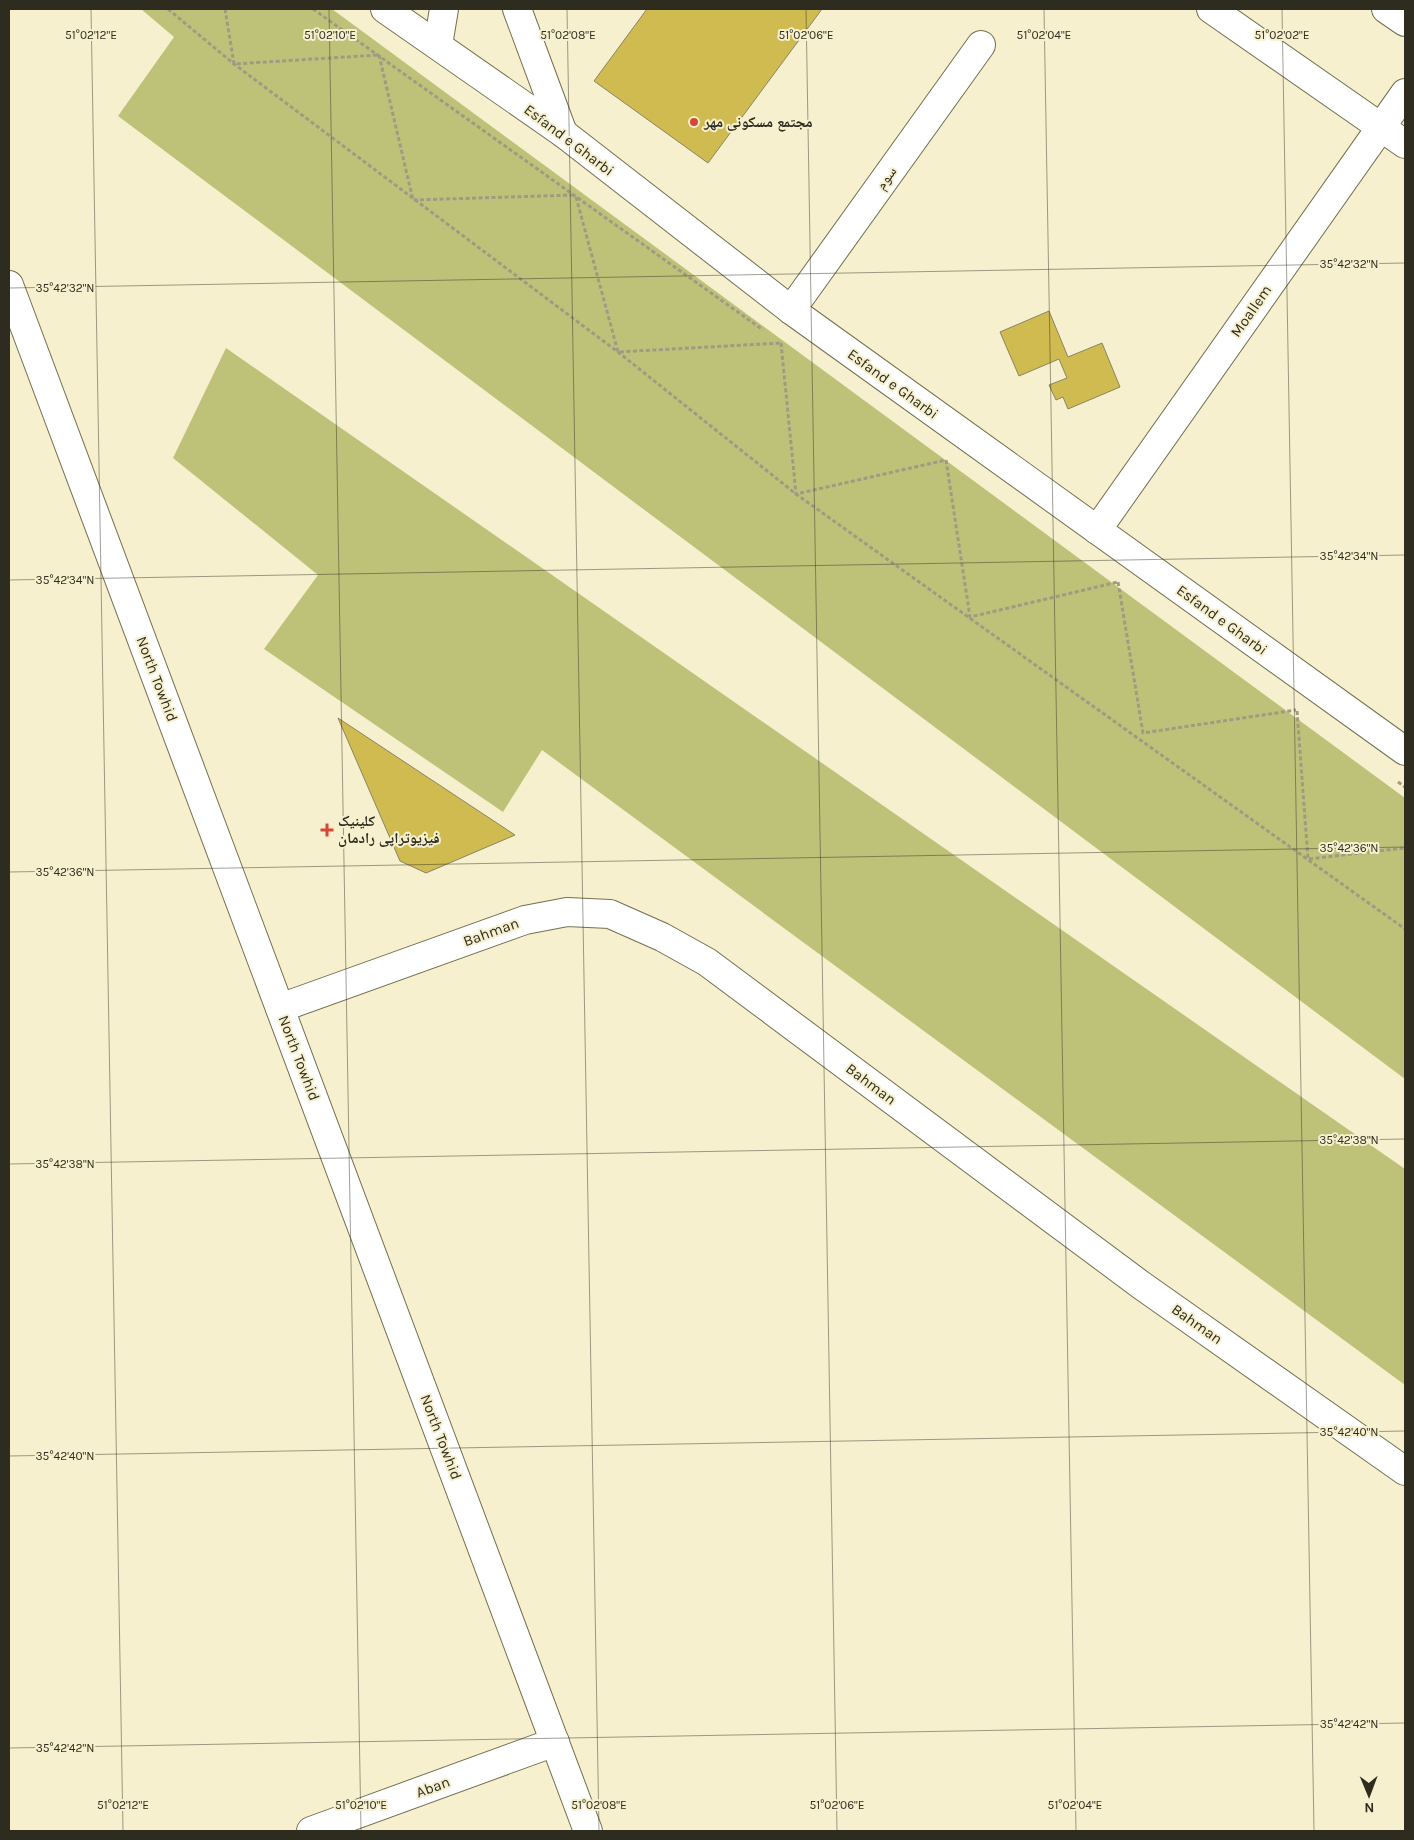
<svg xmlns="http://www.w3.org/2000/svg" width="1414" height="1840" font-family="Karla,'Noto Naskh Arabic',sans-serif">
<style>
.green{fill:#bec279}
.building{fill:#cfbb50;stroke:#8a8465}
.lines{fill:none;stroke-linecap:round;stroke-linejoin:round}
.minor-casing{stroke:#746f51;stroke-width:30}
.path{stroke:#9f9b82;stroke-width:3;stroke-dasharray:4 2.5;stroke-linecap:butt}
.minor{stroke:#fff;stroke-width:28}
.ticks{fill:none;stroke:#2e2c1f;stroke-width:1;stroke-opacity:0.45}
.poi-dot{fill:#d54934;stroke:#f6f0ce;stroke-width:2}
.labels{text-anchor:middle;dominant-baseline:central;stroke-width:4;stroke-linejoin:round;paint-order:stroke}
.poi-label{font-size:15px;font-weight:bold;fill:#2e2c1f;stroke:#f6f0ce;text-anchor:start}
.street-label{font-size:15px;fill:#2e2c1f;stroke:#f6f0ce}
.ticks-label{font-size:12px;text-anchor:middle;fill:#2e2c1f;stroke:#f6f0ce;stroke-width:4;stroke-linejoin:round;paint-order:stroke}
</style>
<rect width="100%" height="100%" fill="#f6f0ce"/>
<g class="green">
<path d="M141 9H332L1405 798V1079L118 116 174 37Z"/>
<path d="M226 348 1405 1169V1385L542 750 503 812 264 649 318 575 173 458Z"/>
</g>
<g class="building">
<path d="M647 9H822L708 163 594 81Z"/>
<path d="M1049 311 1068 357 1102 343 1120 387 1068 409 1063 397 1056 400 1049 385 1067 378 1059 359 1019 376 1000 332Z"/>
<path d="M338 718 515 835 426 873 400 861Z"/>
</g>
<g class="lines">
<g class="minor-casing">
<g id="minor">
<path d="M385 9 563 133 791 310 1405 751"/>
<path d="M517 9 563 133"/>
<path d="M1211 9 1405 144"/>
<path d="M1386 9 1405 22"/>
<path d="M438 45 444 9"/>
<path d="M9 285 588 1831"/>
<path d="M791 310 981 45"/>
<path d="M1097 530 1405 93"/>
<path d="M280 1008 525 920 567 912 610 914 662 937 707 962 1141 1285 1405 1471"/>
<path d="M311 1831 555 1742"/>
</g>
</g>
<g class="path">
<path d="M168 9 234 64 618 352 796 494 1405 929"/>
<path d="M225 9 234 64 378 55"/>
<path d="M313 9 763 330"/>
<path d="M379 55 413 200 575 195"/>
<path d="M576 197 618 352 781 343"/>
<path d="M781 343 796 494 946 460"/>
<path d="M946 460 970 617 1118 582"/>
<path d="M1118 582 1143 733 1296 710"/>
<path d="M1297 711 1308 859 1405 848"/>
<path d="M1398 782 1405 787"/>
</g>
<use href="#minor" class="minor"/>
</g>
<path class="ticks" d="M91 9 123 1831M329 9 361 1831M567 9 599 1831M806 9 837 1831M1044 9 1076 1831M1282 9 1314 1831M9 288 1405 263M9 580 1405 555M9 872 1405 847M9 1164 1405 1139M9 1456 1405 1431M9 1748 1405 1723"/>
<g class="poi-dot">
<circle cx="694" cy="122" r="5"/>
<path d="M324.5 822.5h5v5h5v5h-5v5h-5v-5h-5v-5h5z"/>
</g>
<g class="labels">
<g class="poi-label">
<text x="704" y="122">مجتمع مسکونی مهر</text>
<text x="338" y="821">کلینیک<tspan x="338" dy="17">فیزیوتراپی رادمان</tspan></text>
</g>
<g class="street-label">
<text transform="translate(569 140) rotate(37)">Esfand e Gharbi</text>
<text transform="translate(886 178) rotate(-54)">سوم</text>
<text transform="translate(1251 311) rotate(-55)">Moallem</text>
<text transform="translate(893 384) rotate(36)">Esfand e Gharbi</text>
<text transform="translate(1222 620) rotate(36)">Esfand e Gharbi</text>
<text transform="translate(157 679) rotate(69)">North Towhid</text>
<text transform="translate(491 932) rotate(-20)">Bahman</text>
<text transform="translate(299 1058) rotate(69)">North Towhid</text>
<text transform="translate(871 1084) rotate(37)">Bahman</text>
<text transform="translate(1197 1324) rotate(35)">Bahman</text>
<text transform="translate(441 1437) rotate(69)">North Towhid</text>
<text transform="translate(433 1787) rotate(-20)">Aban</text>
</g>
</g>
<g class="ticks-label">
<text x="91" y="39">51°02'12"E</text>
<text x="330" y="39">51°02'10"E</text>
<text x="568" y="39">51°02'08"E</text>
<text x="806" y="39">51°02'06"E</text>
<text x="1044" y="39">51°02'04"E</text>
<text x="1282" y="39">51°02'02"E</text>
<text x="1349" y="268">35°42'32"N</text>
<text x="65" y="292">35°42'32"N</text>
<text x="1349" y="560">35°42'34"N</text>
<text x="65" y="584">35°42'34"N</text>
<text x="1349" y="852">35°42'36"N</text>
<text x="65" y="876">35°42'36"N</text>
<text x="1349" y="1144">35°42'38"N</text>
<text x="65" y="1168">35°42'38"N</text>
<text x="1349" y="1436">35°42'40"N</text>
<text x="65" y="1460">35°42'40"N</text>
<text x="1349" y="1728">35°42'42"N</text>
<text x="65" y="1752">35°42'42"N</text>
<text x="123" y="1809">51°02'12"E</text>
<text x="361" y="1809">51°02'10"E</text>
<text x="599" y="1809">51°02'08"E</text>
<text x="837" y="1809">51°02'06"E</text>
<text x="1075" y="1809">51°02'04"E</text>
</g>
<rect width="1414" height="1840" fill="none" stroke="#2e2c1f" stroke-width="20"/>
<g transform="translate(1369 1795) rotate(179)" stroke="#f6f0ce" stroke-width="4" paint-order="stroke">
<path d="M0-4L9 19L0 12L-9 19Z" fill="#2e2c1f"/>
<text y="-8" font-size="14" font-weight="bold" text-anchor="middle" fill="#2e2c1f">N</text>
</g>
</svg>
